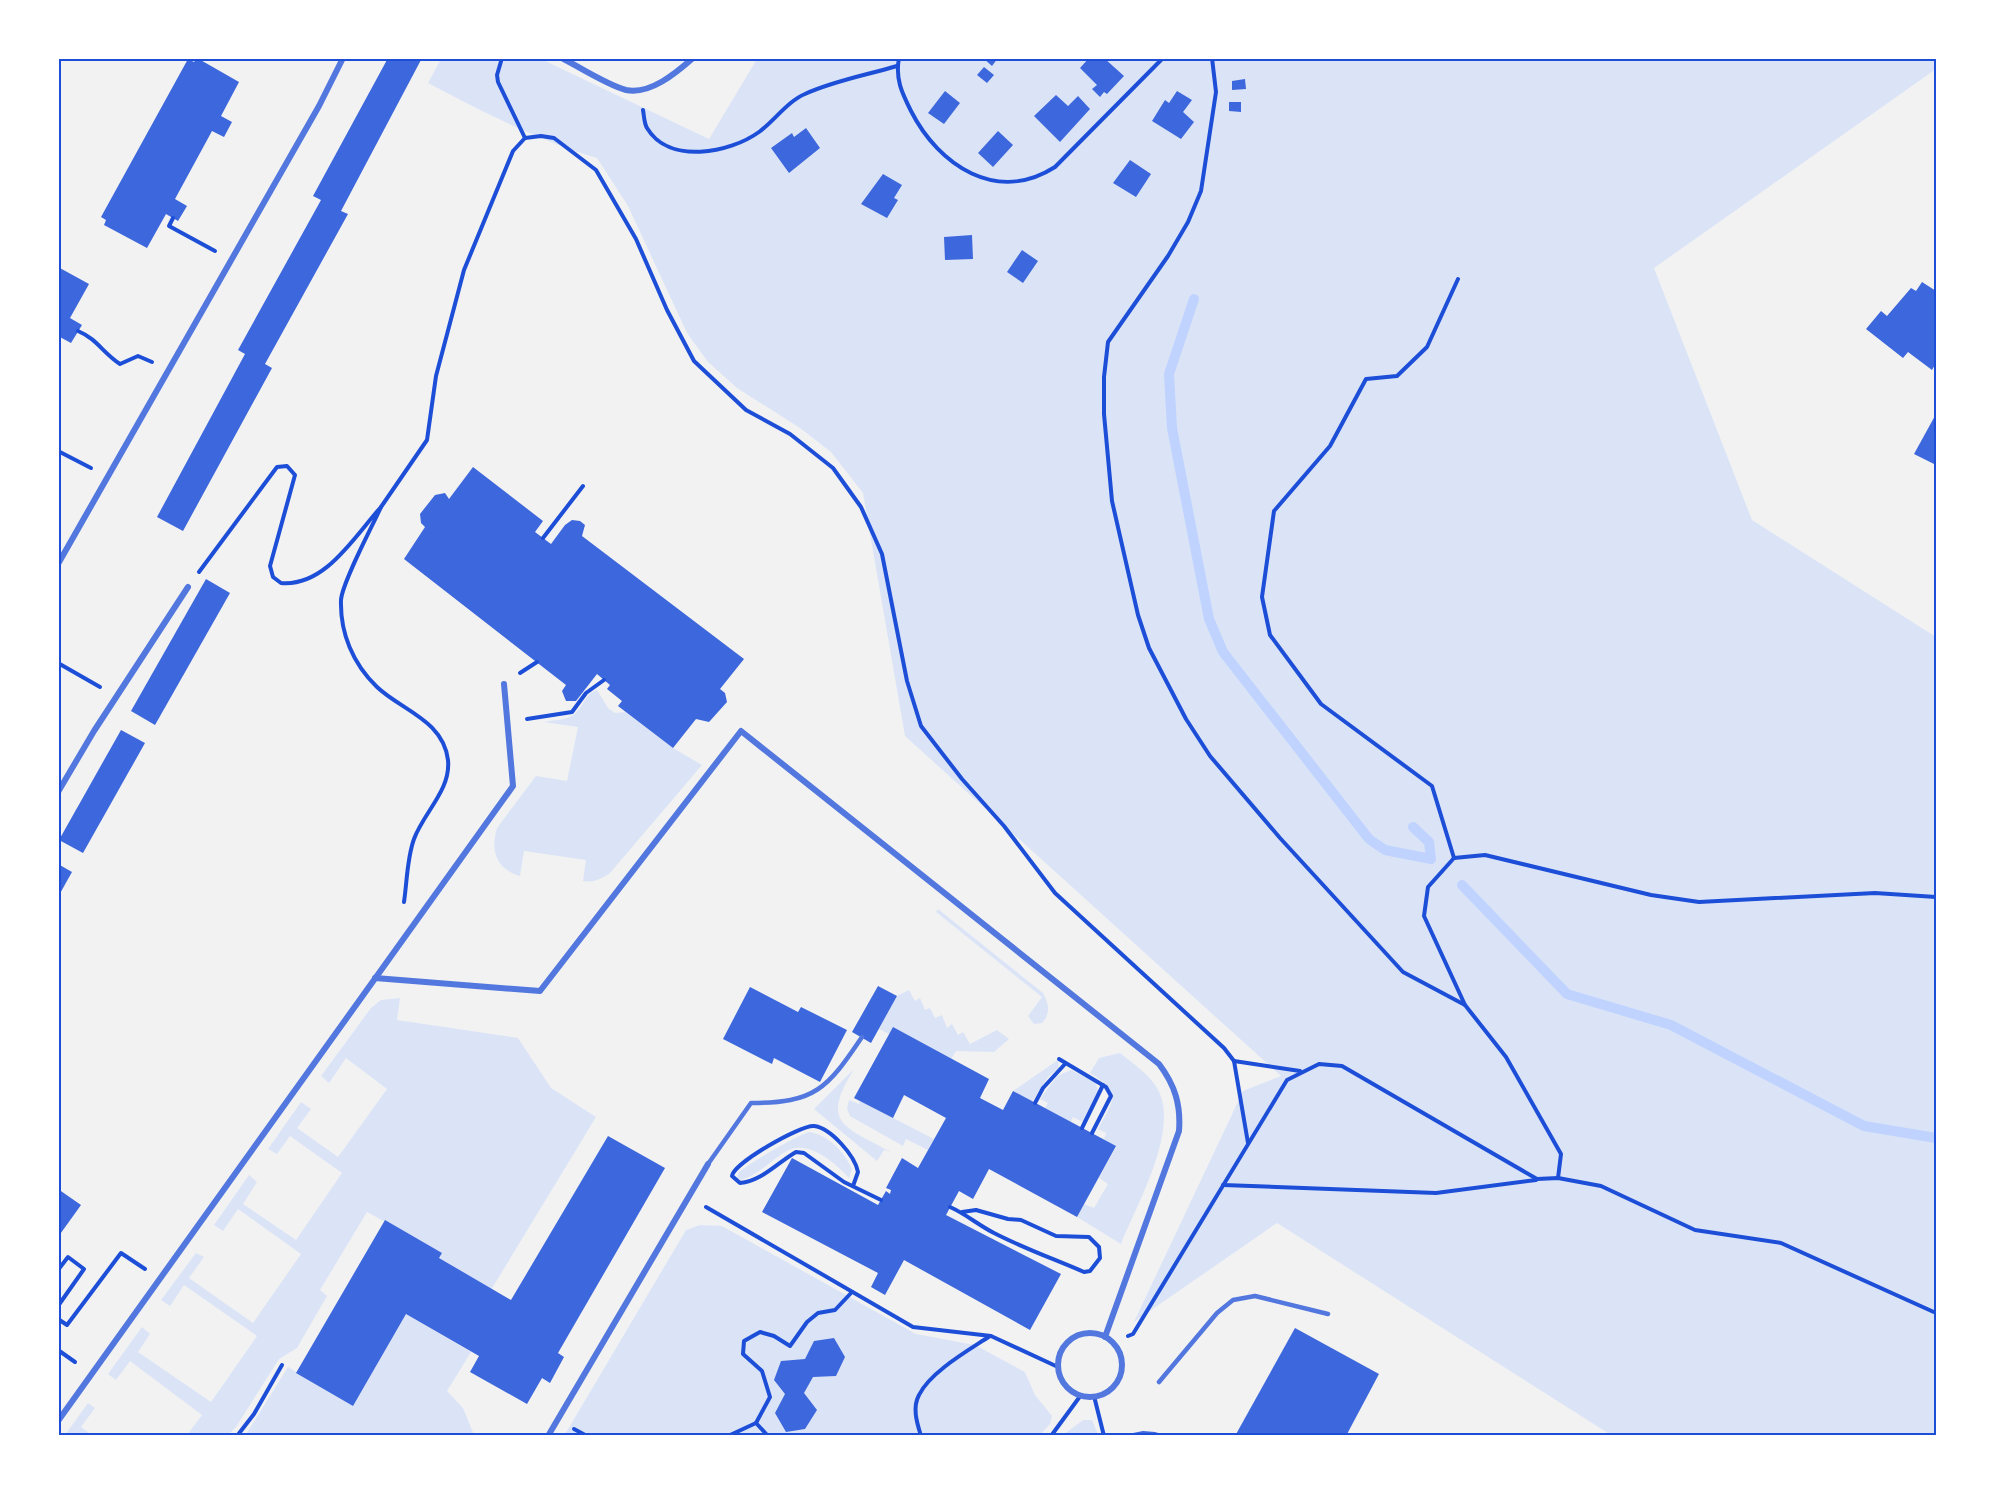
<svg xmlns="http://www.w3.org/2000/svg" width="1995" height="1494" font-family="'IBM Plex Sans',sans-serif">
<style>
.green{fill:#dbe4f7}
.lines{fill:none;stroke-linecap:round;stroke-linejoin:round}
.stream{stroke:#bfd3fe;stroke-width:10}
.building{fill:#3d67dc}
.path{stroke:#1d4ed8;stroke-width:4}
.service{stroke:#5277de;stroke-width:4.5}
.minor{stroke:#5277de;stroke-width:6}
.neatline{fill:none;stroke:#1d4ed8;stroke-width:2}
</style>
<rect width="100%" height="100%" fill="#f2f2f2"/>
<g class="green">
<path d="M441 59H541L709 139 757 59H1936V69L1654 268 1752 520 1936 637V1435H1611L1277 1223 1134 1322 1243 1091 1281 1076 905 736 863 493 831 452 800 428 737 388 708 362 687 333 628 206 597 158C537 140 483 112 428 83Z"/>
<path d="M597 690 608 708 615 713 625 712 673 748 702 765 610 873C601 879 594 883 583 881L586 860 524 851 520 876C496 869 490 851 497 828L536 776 567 781 578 727 544 722C553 720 566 720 573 715 584 708 583 695 597 690Z"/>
<path d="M938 909 1043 993C1049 1004 1051 1013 1042 1023L1034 1024 1028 1016 1042 997 936 912Z"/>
<path d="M909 990 915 1001 920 998 925 1010 930 1008 935 1018 942 1015 947 1028 952 1024 958 1035 963 1032 970 1044 997 1030 1009 1039 994 1052 956 1051 951 1059 893 1028 889 1034 879 1029 897 996Z"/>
<path d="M400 998 397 1020 518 1038 551 1088 596 1117 491 1290 439 1258 442 1253 367 1212 320 1290 327 1296 297 1348 279 1359 236 1427 228 1435H187L202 1415 130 1361 116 1380 108 1374 142 1327 150 1334 138 1352 211 1402 257 1336 184 1285 170 1306 161 1300 196 1253 204 1257 189 1278 253 1323 301 1254 238 1209 223 1231 214 1225 249 1175 257 1182 243 1204 296 1240 342 1173 290 1136 277 1154 268 1149 301 1102 311 1109 297 1128 338 1157 387 1089 346 1058 329 1083 321 1076 371 1008 381 1000Z"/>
<path d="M1120 1053C1132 1063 1148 1073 1157 1088 1181 1128 1137 1204 1121 1244L1077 1217 1084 1204 1094 1208 1108 1184 1099 1178 1116 1147 1104 1140 1106 1133 1098 1129C1114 1100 1122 1093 1090 1073L1099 1058Z"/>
<path d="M1058 1060 1059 1068 1048 1077 1032 1102 1013 1091Z"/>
<path d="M854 1069C820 1124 844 1126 891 1152L884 1150 877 1161 814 1109Z"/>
<path d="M1071 1070 1095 1082 1098 1091 1083 1122 1073 1117 1071 1122 1045 1108 1048 1103 1040 1099 1057 1076Z"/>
<path d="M849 1100 859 1104 860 1101 934 1139 928 1150 906 1139 903 1146 850 1116 847 1108Z"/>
<path d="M810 1132C829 1136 844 1151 852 1169L849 1178C837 1164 809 1140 789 1150 772 1158 763 1173 741 1180L737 1178C738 1174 738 1172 742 1170 750 1163 801 1133 810 1132Z"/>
<path d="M700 1225 722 1226 916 1334 975 1345 1025 1372 1035 1395 1052 1416 1050 1424 1039 1436H564L686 1230Z"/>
<path d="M406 1314 471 1352 447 1391 463 1408 474 1435 245 1436 288 1367 353 1406Z"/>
<path d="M88 1403 95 1408 81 1427 92 1435H65Z"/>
<path d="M1083 1420H1092L1098 1435H1063Z"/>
</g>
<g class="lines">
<g class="stream">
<path d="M1194 299 1169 374 1172 428 1209 619 1223 652 1369 839 1385 850 1431 859 1429 842 1413 827"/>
<path d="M1462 885 1567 994 1671 1025 1864 1126 1936 1138"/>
</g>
</g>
<g class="building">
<path d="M197 58 239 82 221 116 232 122 224 137 212 131 175 199 187 206 178 221 166 214 147 248 104 225 106 220 101 217 188 59 194 62Z"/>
<path d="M388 58H422L341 211 348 214 265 364 272 368 183 531 157 517 245 354 238 350 321 200 313 196Z"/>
<path d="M983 58H998L992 66Z"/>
<path d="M1089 58H1104L1124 76 1107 94 1104 92 1100 97 1092 89 1097 85 1080 68Z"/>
<path d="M984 67 994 75 987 83 977 75Z"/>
<path d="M1245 79 1246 89 1232 90V81Z"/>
<path d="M945 91 960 103 944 124 928 113Z"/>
<path d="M1177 91 1192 100 1183 112 1194 122 1181 139 1152 121 1165 100 1169 103Z"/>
<path d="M1056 95 1068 106 1078 96 1090 109 1060 142 1034 116Z"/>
<path d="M1229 102H1241V112L1229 111Z"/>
<path d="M806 128 820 148 789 173 771 148 792 133 794 137Z"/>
<path d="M998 131 1013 145 993 167 978 153Z"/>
<path d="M1130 160 1151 174 1136 197 1113 183Z"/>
<path d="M883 174 902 185 894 198 898 200 887 218 861 204Z"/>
<path d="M972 235 973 259 945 260 944 237Z"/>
<path d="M1022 250 1038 261 1023 283 1007 272Z"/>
<path d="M58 267 89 284 70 318 82 325 71 343 58 336Z"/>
<path d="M1922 282 1936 291V363L1932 370 1908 352 1903 358 1866 329 1881 311 1887 316 1911 288 1916 291Z"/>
<path d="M1936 414V465L1914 454Z"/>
<path d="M473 467 543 521 535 532 551 544 565 525 572 520 580 521 585 525 582 536 744 659 720 689 725 693 727 702 709 722 696 719 673 748 618 706 622 701 607 689 610 685 597 674 576 701H566L562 691 566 685 404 559 425 527 421 523 420 514 435 495 445 493 449 499Z"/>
<path d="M206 579 230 593 155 725 131 711Z"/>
<path d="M121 730 145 743 83 853 59 840Z"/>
<path d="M58 864 72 872 58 897Z"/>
<path d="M878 986 897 996 871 1043 852 1032Z"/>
<path d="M750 987 798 1012 801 1007 847 1030 820 1082 774 1058 772 1064 723 1039Z"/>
<path d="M893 1027 989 1079 980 1098 1003 1110 1013 1091 1116 1146 1077 1217 989 1169 973 1199 959 1191 946 1215 1061 1274 1030 1330 904 1260 885 1295 871 1287 878 1273 762 1212 792 1158 878 1205 886 1191 890 1194 891 1190 886 1188 902 1158 918 1168 946 1118 904 1095 893 1118 854 1098Z"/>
<path d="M608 1136 665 1168 558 1353 564 1357 550 1383 542 1378 527 1404 470 1372 479 1356 406 1314 353 1406 296 1373 385 1220 442 1253 439 1258 511 1300Z"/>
<path d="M58 1189 81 1205 58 1237Z"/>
<path d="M1295 1328 1379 1374 1346 1436H1235Z"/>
<path d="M834 1338 845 1357 836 1376 813 1377 804 1393 817 1410 805 1429 786 1432 775 1413 785 1394 774 1380 781 1361 805 1359 814 1341Z"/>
<path d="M1143 1431 1155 1432 1168 1436H1118Z"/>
</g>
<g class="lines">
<g class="path">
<path d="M502 58 497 75 498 82 525 138"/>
<path d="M899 58C895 79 902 93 911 111 939 166 997 204 1055 167L1163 58"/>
<path d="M1212 58 1216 92 1201 191 1188 222 1168 256 1108 342 1104 377V414L1112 501 1138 615 1149 648 1186 719 1210 756 1280 838 1403 972 1465 1005"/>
<path d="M643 110C644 115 644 123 647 128 669 165 730 153 759 132 774 121 788 101 805 94 833 81 867 75 897 66"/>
<path d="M173 218 169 226 215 251"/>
<path d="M78 331C97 339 103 353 120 364L138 356 152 362"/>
<path d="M58 451 91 468"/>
<path d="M381 507 427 440 436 376 464 270 513 151 525 138 541 136 554 138 596 170 636 239 667 310 694 361 746 410 790 434 833 468 861 507 882 554 907 681 921 726 962 779 1004 826 1055 893 1224 1048 1234 1061 1248 1143"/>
<path d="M543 538 583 486"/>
<path d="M199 572 277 467 287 466 295 475 270 566 273 577 281 583C325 587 354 537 381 507 372 527 342 583 341 600 340 633 353 664 377 687 401 710 443 720 448 760 451 790 424 812 414 839 407 858 407 882 404 902"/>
<path d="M58 663 100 687"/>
<path d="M520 673 537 662"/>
<path d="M527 719 572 712 586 693 604 680"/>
<path d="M1454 858 1432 786 1321 704 1270 635 1262 597 1274 511 1330 446 1366 379 1397 376 1427 347 1458 279"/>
<path d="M1059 1059 1106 1087 1111 1096 1092 1133"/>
<path d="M1234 1061 1300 1071"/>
<path d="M1035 1103 1043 1088 1065 1064"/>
<path d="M1082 1128 1103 1085"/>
<path d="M1558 1178 1561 1154 1506 1057 1465 1005 1424 916 1428 887 1454 858 1485 855 1651 895 1699 902 1875 893 1936 897"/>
<path d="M1223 1185 1436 1193 1536 1180"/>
<path d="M853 1186 858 1172C855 1156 831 1128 814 1126 800 1125 734 1163 732 1176L740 1183C762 1181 777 1163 796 1152L804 1153 844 1182 881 1200"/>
<path d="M706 1207 913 1327 991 1336 1058 1367"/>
<path d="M950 1207C966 1214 978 1225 994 1233 1023 1248 1054 1259 1084 1272L1090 1271 1100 1258 1099 1247 1089 1237 1056 1236 1021 1220 1008 1219 976 1210 962 1212"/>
<path d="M58 1270 68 1257 84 1269 58 1306"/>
<path d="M58 1319 67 1325 121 1253 145 1269"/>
<path d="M1128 1336 1133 1334 1287 1080 1319 1064 1342 1066 1537 1179 1558 1178 1601 1186 1695 1230 1781 1243 1936 1313"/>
<path d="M58 1350 75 1362"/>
<path d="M1094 1396 1104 1436"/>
<path d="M756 1423 768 1436"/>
<path d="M574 1429 587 1436"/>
<path d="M237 1436 254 1414 282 1365"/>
<path d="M728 1436 756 1423 770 1397 762 1371 743 1354 744 1341 760 1332 774 1336 790 1346 807 1322 818 1313 835 1310 852 1292"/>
<path d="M921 1436C917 1423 912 1408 919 1395 930 1372 969 1350 990 1336"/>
<path d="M1051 1436 1081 1395"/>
</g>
<g class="service">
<path d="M708 1164 751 1103C815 1103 827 1089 862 1037"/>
<path d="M1159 1382 1217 1313 1233 1300 1255 1296 1328 1314"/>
</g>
<g class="minor">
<path d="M562 58C579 67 609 86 626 90 650 95 676 73 693 58"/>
<path d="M58 564 319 106 343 58"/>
<path d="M58 792 94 731 188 587"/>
<path d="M375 978 540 991 741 731 1159 1064C1175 1085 1181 1105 1179 1131L1105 1337"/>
<circle cx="1090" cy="1365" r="32"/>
<path d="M58 1421 513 786 504 684"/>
<path d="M548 1436 708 1164"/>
</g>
</g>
<rect width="1995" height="1494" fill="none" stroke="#ffffff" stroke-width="120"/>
<rect x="60" y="60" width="1875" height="1374" class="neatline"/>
</svg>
